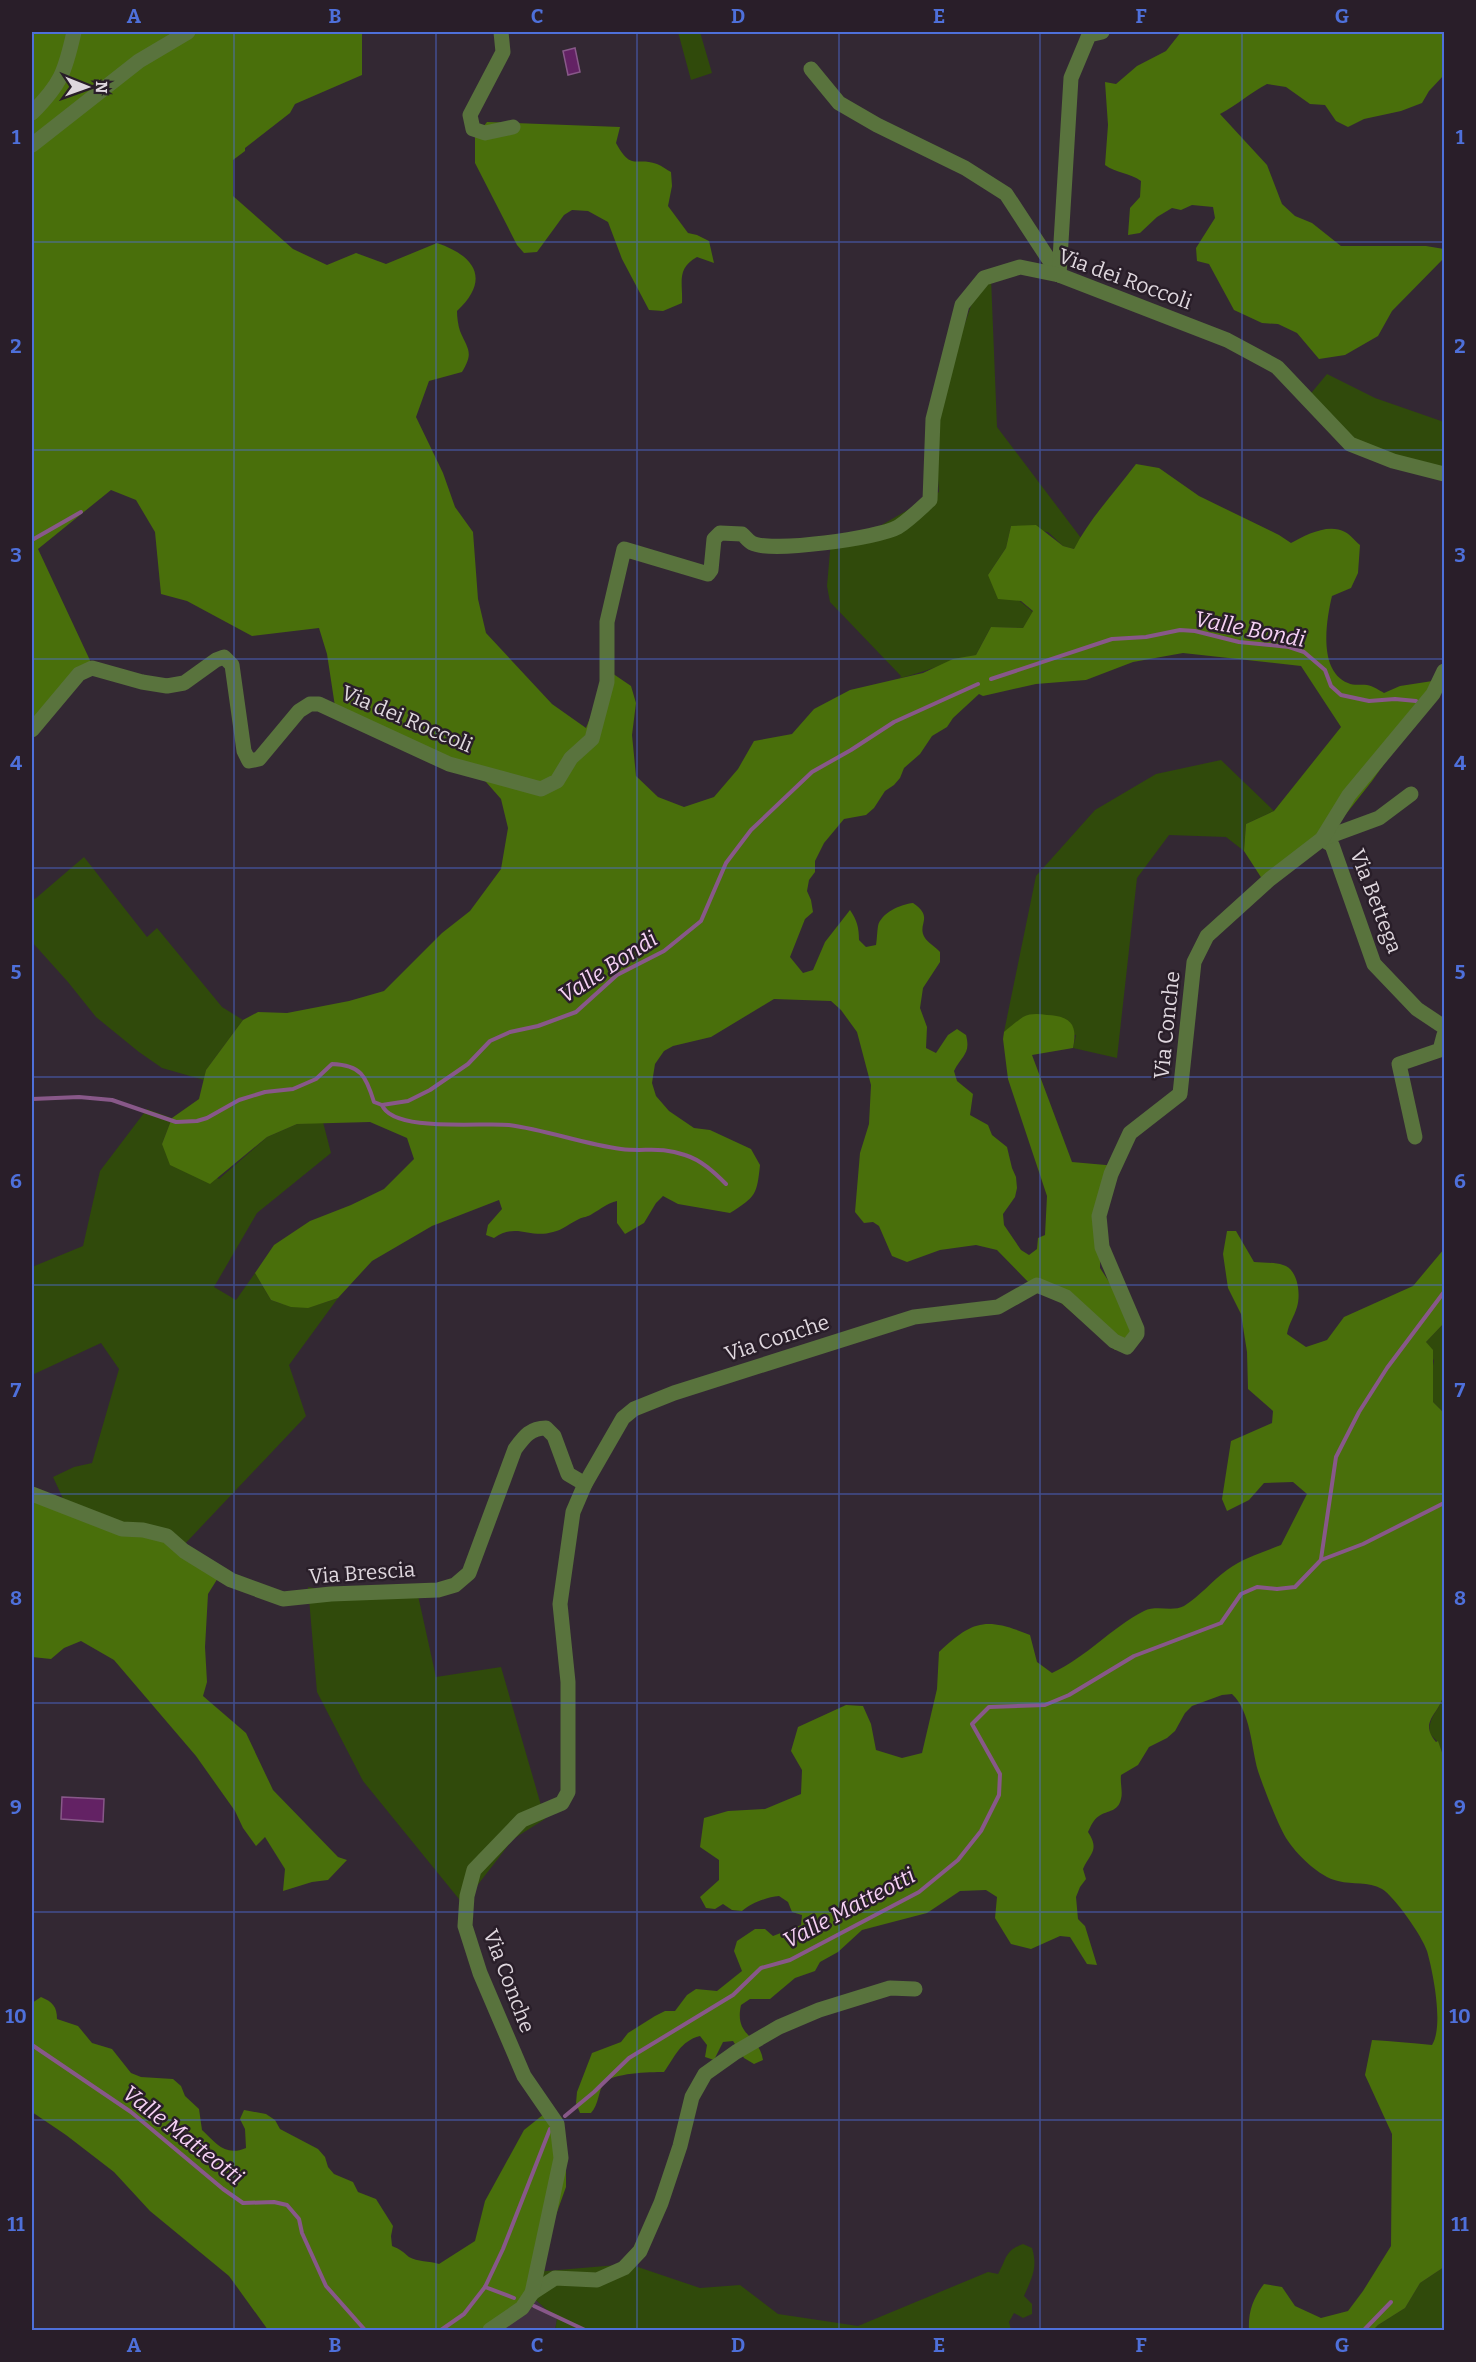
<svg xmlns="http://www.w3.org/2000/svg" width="1476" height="2362" font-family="Bitter,serif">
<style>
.built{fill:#403040}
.green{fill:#304a0b}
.forest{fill:#496f0b}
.water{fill:#632264;stroke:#885889;stroke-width:1.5}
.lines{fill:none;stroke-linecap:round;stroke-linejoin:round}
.stream{stroke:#885889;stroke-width:4}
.minor{stroke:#59733d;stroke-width:15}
.grid{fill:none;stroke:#4e70da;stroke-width:1.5;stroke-opacity:0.55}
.labels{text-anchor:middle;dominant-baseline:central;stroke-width:5;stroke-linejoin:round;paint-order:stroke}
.street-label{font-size:21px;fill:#dfd7de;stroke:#291e29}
.water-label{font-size:22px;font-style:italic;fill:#f6d1f5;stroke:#291e29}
.neatline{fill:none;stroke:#4e70da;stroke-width:2}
.grid-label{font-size:20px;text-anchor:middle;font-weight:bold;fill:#4e70da}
</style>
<rect width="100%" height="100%" fill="#332833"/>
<path class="built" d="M528 2293 557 2319 555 2330H491Z"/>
<g class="green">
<path d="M678 32H700L712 73 691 80Z"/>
<path d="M991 278 997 427 1081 538 1074 549 1063 546 1048 532 1011 526 1006 548 988 575 1033 612 1023 628 991 627 976 655C950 660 927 672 900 678L901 676 830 602 827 586 831 540 852 542 939 492 933 415 973 300Z"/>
<path d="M1327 374 1375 398 1444 422V474L1341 443 1303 403Z"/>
<path d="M1221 760 1274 811 1246 824 1244 851 1226 837 1169 835 1137 878 1117 1058 1073 1048 1076 1035 1004 1032 1036 876 1095 810 1156 774Z"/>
<path d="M84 857 147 937 157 928 222 1007 243 1020 206 1070 204 1080 162 1068 139 1052 96 1017 68 982 32 942V896L35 899Z"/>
<path d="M147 1109 172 1118 162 1144 219 1179 267 1137 297 1124 323 1122 331 1153 257 1213 214 1287 236 1300 255 1273 271 1300C302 1311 308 1308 338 1298L289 1365 306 1416 181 1548 67 1507 53 1477 74 1467 92 1463 119 1369 101 1343 32 1375V1267L83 1246 100 1171Z"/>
<path d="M1444 1323V1413L1433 1402 1432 1370 1434 1361 1426 1342Z"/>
<path d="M308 1587 349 1594 417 1591 436 1677 501 1667 545 1819 513 1839 463 1904 363 1781 317 1692Z"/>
<path d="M1444 1690V1758L1438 1742 1430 1734C1427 1715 1443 1709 1444 1690Z"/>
<path d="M1023 2244 1032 2248C1038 2267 1032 2278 1024 2296L1032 2304V2314L1023 2318 1014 2313 1009 2322 1011 2330H555L557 2319 528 2293 535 2272 629 2264 700 2288 740 2285 778 2314 858 2326 988 2272 998 2274C1007 2259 1004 2251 1023 2244Z"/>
<path d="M1444 2267V2330H1373L1378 2325 1405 2308 1420 2283Z"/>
</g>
<g class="forest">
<path d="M32 32H362V75L295 104 290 113 245 148V151L233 160V196L293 249 327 265 356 253 386 264 437 243C475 256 491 279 457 311 457 317 458 325 460 331 468 350 474 352 462 372L429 381 416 417 443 473 455 507 473 532 478 599 486 633 552 704 586 728 609 671 631 686 636 703 632 735 636 776 658 797 684 807 714 797 738 769 754 741 792 734 814 709 850 690 923 673 953 659 976 655 991 627 1023 628 1033 611 1021 601 998 599 988 575 1006 548 1011 526 1036 525 1063 546 1074 549C1090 518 1115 492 1136 464L1159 468 1199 496 1279 535 1291 543C1306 535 1328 523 1345 532 1351 535 1355 541 1360 545L1358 573 1351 588 1332 596C1326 621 1318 671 1348 683 1354 686 1361 684 1367 685 1373 686 1379 690 1384 693L1400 686 1439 680 1428 702 1372 781 1327 838 1266 885 1244 851 1246 824 1274 811 1341 727 1301 666 1183 653 1133 662 1086 680 1036 684 983 696 979 694 953 718 947 727 932 736 920 754 904 768 900 778 894 785 885 791 874 808 866 815 844 819 824 843 815 861V872L809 880 807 891 811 900 813 912 805 919 790 957 803 973 813 970 825 942 850 910C857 920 859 928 859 940L866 947 876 945C877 939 877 932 878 926 881 913 901 904 913 903 935 918 916 924 925 938 928 943 936 947 940 952V962L923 988 920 1008 927 1027 926 1048 936 1053 948 1035 957 1029 966 1035C971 1054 962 1055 954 1071L957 1081 973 1094 970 1115 988 1125 992 1135 1007 1147 1012 1168 1016 1177 1017 1188 1015 1197 1003 1214 1004 1225 1021 1250 1029 1255 1037 1249 1038 1238 1045 1235 1047 1196 1008 1079 1003 1039 1004 1032C1010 1027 1017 1021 1023 1017 1031 1013 1039 1014 1047 1015 1071 1016 1078 1025 1073 1048L1032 1055 1072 1162 1117 1166 1101 1221 1100 1268 1136 1323 1126 1350H1115L1052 1295 1034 1288 997 1250 976 1245 940 1250 907 1262 892 1256 879 1226 873 1222 864 1223 855 1212 860 1153 869 1124 871 1085 857 1032 841 1010 831 1001 774 999 711 1037 673 1046 664 1051 655 1064 652 1083 656 1096 669 1111 694 1128 710 1130 751 1149 760 1165C757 1194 756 1197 730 1213L678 1204 663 1196 656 1203 644 1223 625 1234 617 1223V1201C607 1203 601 1209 592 1214 588 1217 583 1217 579 1219 570 1223 563 1230 553 1232 529 1239 517 1222 494 1238L486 1235 488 1225 502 1209 499 1200 432 1226 372 1261 338 1298 308 1308 291 1307 271 1300 255 1273 274 1245 310 1221 351 1205 384 1189 414 1159 407 1138 370 1122 297 1124 267 1137 210 1184 170 1165 162 1144 172 1118 199 1099 206 1070 243 1020 258 1012 287 1013 349 1001 384 991 442 933 470 911 501 869 508 828 501 799 479 774 336 713 327 654 319 628 252 636 187 601 161 594 155 532 136 500 111 490 38 549 95 671 84 670 32 725Z"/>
<path d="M1181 32H1444V75L1429 91 1422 103 1401 111 1364 119 1348 127 1336 121 1325 105 1310 104 1286 87 1267 84C1250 93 1237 105 1220 114L1267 165 1282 204 1295 216 1312 223 1341 246H1426L1444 249V258L1392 311 1378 336 1345 355 1319 359 1297 333 1278 324 1262 323 1234 310 1209 264 1197 261 1196 248 1215 218 1213 207 1192 205 1181 210 1172 208 1157 217 1140 233 1128 235 1130 208 1140 197 1141 181C1130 173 1116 173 1105 165L1108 125 1105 82 1116 84 1137 66 1166 51Z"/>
<path d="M487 122 620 127 616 143C632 172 635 156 657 164 662 166 667 170 671 172L672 186 668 206 688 233 697 235 709 241 714 263 697 257C676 269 683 282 682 303L663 311 649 310 622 259 608 222 588 211 572 210 564 215 537 252 524 253 517 245 475 163V137Z"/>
<path d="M1227 1231H1236L1254 1262C1263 1263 1275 1262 1283 1265 1298 1269 1301 1294 1297 1307 1294 1317 1289 1323 1287 1334L1306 1347 1327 1340 1344 1317 1413 1286 1444 1249V1323L1426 1342 1433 1350V1402L1444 1413V1690C1443 1713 1417 1720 1436 1742L1438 1741 1444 1758V2267L1420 2283 1405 2308 1378 2325 1373 2330H1249C1248 2312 1253 2298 1264 2284L1282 2287 1295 2306 1321 2318 1348 2311 1363 2291 1391 2246 1392 2134 1365 2075 1372 2040C1393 2041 1411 2043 1432 2045 1444 2026 1433 1972 1427 1951 1422 1936 1395 1897 1382 1889 1368 1881 1353 1885 1338 1881 1319 1877 1296 1854 1286 1838 1278 1825 1263 1786 1258 1771 1251 1747 1251 1712 1232 1694L1222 1695 1192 1706 1185 1713 1175 1731 1167 1738 1149 1747 1138 1765 1121 1775C1120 1783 1123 1792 1121 1799 1118 1812 1108 1810 1099 1816 1093 1820 1091 1826 1088 1832 1100 1850 1090 1853 1083 1869L1086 1879 1080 1887 1076 1897 1078 1919 1085 1926 1097 1965 1087 1964 1070 1937 1060 1936 1031 1949 1011 1944 995 1918 997 1897 986 1890 960 1891 927 1913 862 1930 838 1952 820 1962 815 1971 795 1978 770 1999H750L741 2005C734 2037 759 2034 763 2060L754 2064 744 2058 733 2041 723 2042 714 2060 705 2057 707 2045 700 2036C680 2041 675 2057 664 2072 650 2072 612 2073 604 2083 598 2091 599 2104 591 2113H580L576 2103 577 2092 592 2053 621 2042 628 2033 655 2016 665 2011H675L687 1995 696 1989 717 1991 742 1971 734 1951 737 1941 755 1929H765L773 1936 801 1925 802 1915 792 1912 788 1902 779 1896C767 1897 751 1903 742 1911L732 1910 723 1904 715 1909 706 1908 700 1897 719 1880V1860L700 1847 704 1818 728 1811 765 1809 801 1794 802 1770 791 1751 798 1727 846 1705 863 1706 871 1724 876 1750 902 1758 922 1753 937 1689 939 1652C973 1620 986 1617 1030 1635L1037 1662 1052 1673C1088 1656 1111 1628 1144 1611 1156 1605 1173 1612 1184 1606 1200 1596 1212 1581 1227 1570 1243 1558 1263 1552 1281 1545L1307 1494 1293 1482 1264 1483 1249 1500 1227 1511 1222 1499 1231 1441 1272 1423 1273 1411 1248 1389 1247 1352 1241 1314 1228 1288 1223 1254Z"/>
<path d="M32 1494 181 1548 221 1573 208 1594 205 1647 207 1682 203 1696 246 1733 273 1790 338 1857 347 1860 328 1880 312 1882 283 1891 285 1869 265 1837 256 1846 243 1828 235 1811 196 1756 114 1660 81 1641 64 1648 51 1659 32 1657Z"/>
<path d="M41 1997C53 2002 57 2007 57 2019L78 2026 92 2043 112 2049 131 2073 141 2077 173 2079 181 2086 185 2096 199 2109 202 2130C216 2143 225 2157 246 2148L245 2129 240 2119 244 2110 266 2114 275 2120 280 2129 318 2149 325 2157 328 2167 334 2174 353 2182 358 2192 376 2199 393 2226 391 2236 392 2246C400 2249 403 2252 409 2257 417 2262 430 2261 439 2264L475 2241 485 2201 524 2130 544 2114 566 2143V2187L528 2293 491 2330H268L229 2276 150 2211 114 2172 66 2135 32 2112V2003Z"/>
</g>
<g class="water">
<path d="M575 48 580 72 568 75 563 51Z"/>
<path d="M62 1797 104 1799 103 1822 61 1819Z"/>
</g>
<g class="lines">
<g class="stream">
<path d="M32 540 81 512"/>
<path d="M991 679 1112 639 1146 637 1180 630 1195 631 1239 642 1289 647 1304 652 1325 670 1331 686 1341 695 1369 701 1395 699 1416 701"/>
<path d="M32 1099 79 1097 112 1100 176 1122 197 1121 207 1118 239 1100 265 1092 293 1089 316 1079 332 1064C361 1065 366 1076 374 1102L382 1105 408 1101 430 1090 468 1064 490 1041 510 1032 538 1026 576 1012 617 975 664 951 701 921 726 863 751 830 812 772 851 750 894 722 978 684"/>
<path d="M382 1105C393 1133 483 1122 509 1125 547 1130 583 1144 621 1149 646 1152 659 1146 685 1155 701 1160 714 1172 726 1184"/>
<path d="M1321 1559 1336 1457 1359 1412 1387 1368 1444 1292"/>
<path d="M32 2045 131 2112 223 2189 243 2203 274 2202 287 2205 299 2219 302 2233 326 2286 365 2330"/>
<path d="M565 2116 594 2092 629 2058 733 1995 761 1968 790 1960 919 1892 958 1860 981 1831 999 1795 1000 1774 972 1724 989 1707 1045 1705 1069 1695 1134 1656 1221 1623 1241 1594 1257 1587 1277 1589 1295 1587 1321 1560 1363 1544 1444 1503"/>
<path d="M485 2287 514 2298"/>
<path d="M534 2306 585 2330"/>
<path d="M441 2330 464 2314 485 2287 503 2249 550 2129"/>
<path d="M1364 2330 1391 2302"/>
</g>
<g class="minor">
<path d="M501 32 503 52 470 115 473 129 485 133 513 127"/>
<path d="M811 69 839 103 877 125 965 168 1006 194 1059 275"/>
<path d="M32 113C61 84 65 72 74 32"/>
<path d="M32 145 139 61 188 32"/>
<path d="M1059 275 1071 78 1089 35 1102 32"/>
<path d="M32 730 79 674 92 668 142 682 167 686 184 683 216 660 224 657 232 665 244 751 249 761 259 759 299 711 310 704H319L449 764 541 789 557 781 571 758 592 739 607 682V622L624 549 708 574 711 570 714 539 720 533 742 534C745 536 748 541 752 543 770 553 879 538 898 527 909 520 920 509 930 500L933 419 962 305 984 278 1020 267 1059 275 1227 340 1277 367 1350 444 1393 461 1444 474"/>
<path d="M1322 839 1332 845 1374 964 1417 1009 1444 1027"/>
<path d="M1322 839 1379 818 1411 794"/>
<path d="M1415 1137 1399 1064 1440 1050 1444 1035"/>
<path d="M32 1494 122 1529 143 1530 167 1536 184 1551 231 1580 283 1599 331 1594 438 1590 455 1585 469 1573 515 1449C524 1437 530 1428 546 1428L554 1436 568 1474 585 1484"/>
<path d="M532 2293 555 2278 597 2280 624 2268 640 2251 661 2203 680 2146 692 2097 705 2074 736 2052 779 2027 819 2010 890 1988 915 1989"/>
<path d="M490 2330 522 2308 532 2293 561 2158 557 2124 524 2076 480 1973 465 1926 467 1896 474 1870 522 1820 562 1803 568 1792V1682L560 1604 573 1512 585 1484 623 1418 634 1409 674 1393 914 1317 998 1307 1037 1285 1066 1297 1114 1341 1127 1347 1137 1334V1329L1102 1247 1099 1216 1111 1174 1130 1133 1180 1094 1194 962 1207 936 1270 879 1322 839 1349 795 1433 694 1444 671"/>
</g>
</g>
<path class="grid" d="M234 32V2330M436 32V2330M637 32V2330M839 32V2330M1040 32V2330M1242 32V2330M32 242H1444M32 450H1444M32 659H1444M32 868H1444M32 1077H1444M32 1285H1444M32 1494H1444M32 1703H1444M32 1912H1444M32 2120H1444"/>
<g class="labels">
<g class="street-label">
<text transform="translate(1125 279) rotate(20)">Via dei Roccoli</text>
<text transform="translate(407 719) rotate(23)">Via dei Roccoli</text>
<text transform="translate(1376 901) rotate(69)">Via Bettega</text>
<text transform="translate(1167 1025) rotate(-84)">Via Conche</text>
<text transform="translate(777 1338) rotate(-18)">Via Conche</text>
<text transform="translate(362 1573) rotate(-4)">Via Brescia</text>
<text transform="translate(509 1981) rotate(69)">Via Conche</text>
</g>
<g class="water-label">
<text transform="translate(1250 629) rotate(11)">Valle Bondi</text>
<text transform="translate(608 967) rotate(-33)">Valle Bondi</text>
<text transform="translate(849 1908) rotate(-28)">Valle Matteotti</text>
<text transform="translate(183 2135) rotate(38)">Valle Matteotti</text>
</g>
</g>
<rect width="1476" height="2362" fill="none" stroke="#291e29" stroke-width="66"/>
<g transform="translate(87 87) rotate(91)" stroke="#291e29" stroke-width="4.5" paint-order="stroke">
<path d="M0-4.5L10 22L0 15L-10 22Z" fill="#dfd7de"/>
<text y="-9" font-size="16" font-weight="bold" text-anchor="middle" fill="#dfd7de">N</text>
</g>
<rect x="33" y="33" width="1410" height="2296" class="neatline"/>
<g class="grid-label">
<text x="134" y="23">A</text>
<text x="335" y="23">B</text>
<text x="537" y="23">C</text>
<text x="738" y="23">D</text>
<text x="939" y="23">E</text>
<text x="1141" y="23">F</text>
<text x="1342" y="23">G</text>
<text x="16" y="144">1</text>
<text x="1460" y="144">1</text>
<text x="16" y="353">2</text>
<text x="1460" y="353">2</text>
<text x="16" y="562">3</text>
<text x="1460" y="562">3</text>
<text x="16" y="770">4</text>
<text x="1460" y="770">4</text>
<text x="16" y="979">5</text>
<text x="1460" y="979">5</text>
<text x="16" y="1188">6</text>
<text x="1460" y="1188">6</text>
<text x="16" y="1397">7</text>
<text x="1460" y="1397">7</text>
<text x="16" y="1605">8</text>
<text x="1460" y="1605">8</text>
<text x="16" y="1814">9</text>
<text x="1460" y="1814">9</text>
<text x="16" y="2023">10</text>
<text x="1460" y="2023">10</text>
<text x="16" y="2231">11</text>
<text x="1460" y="2231">11</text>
<text x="134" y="2352">A</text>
<text x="335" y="2352">B</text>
<text x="537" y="2352">C</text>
<text x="738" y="2352">D</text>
<text x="939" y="2352">E</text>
<text x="1141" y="2352">F</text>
<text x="1342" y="2352">G</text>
</g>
</svg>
